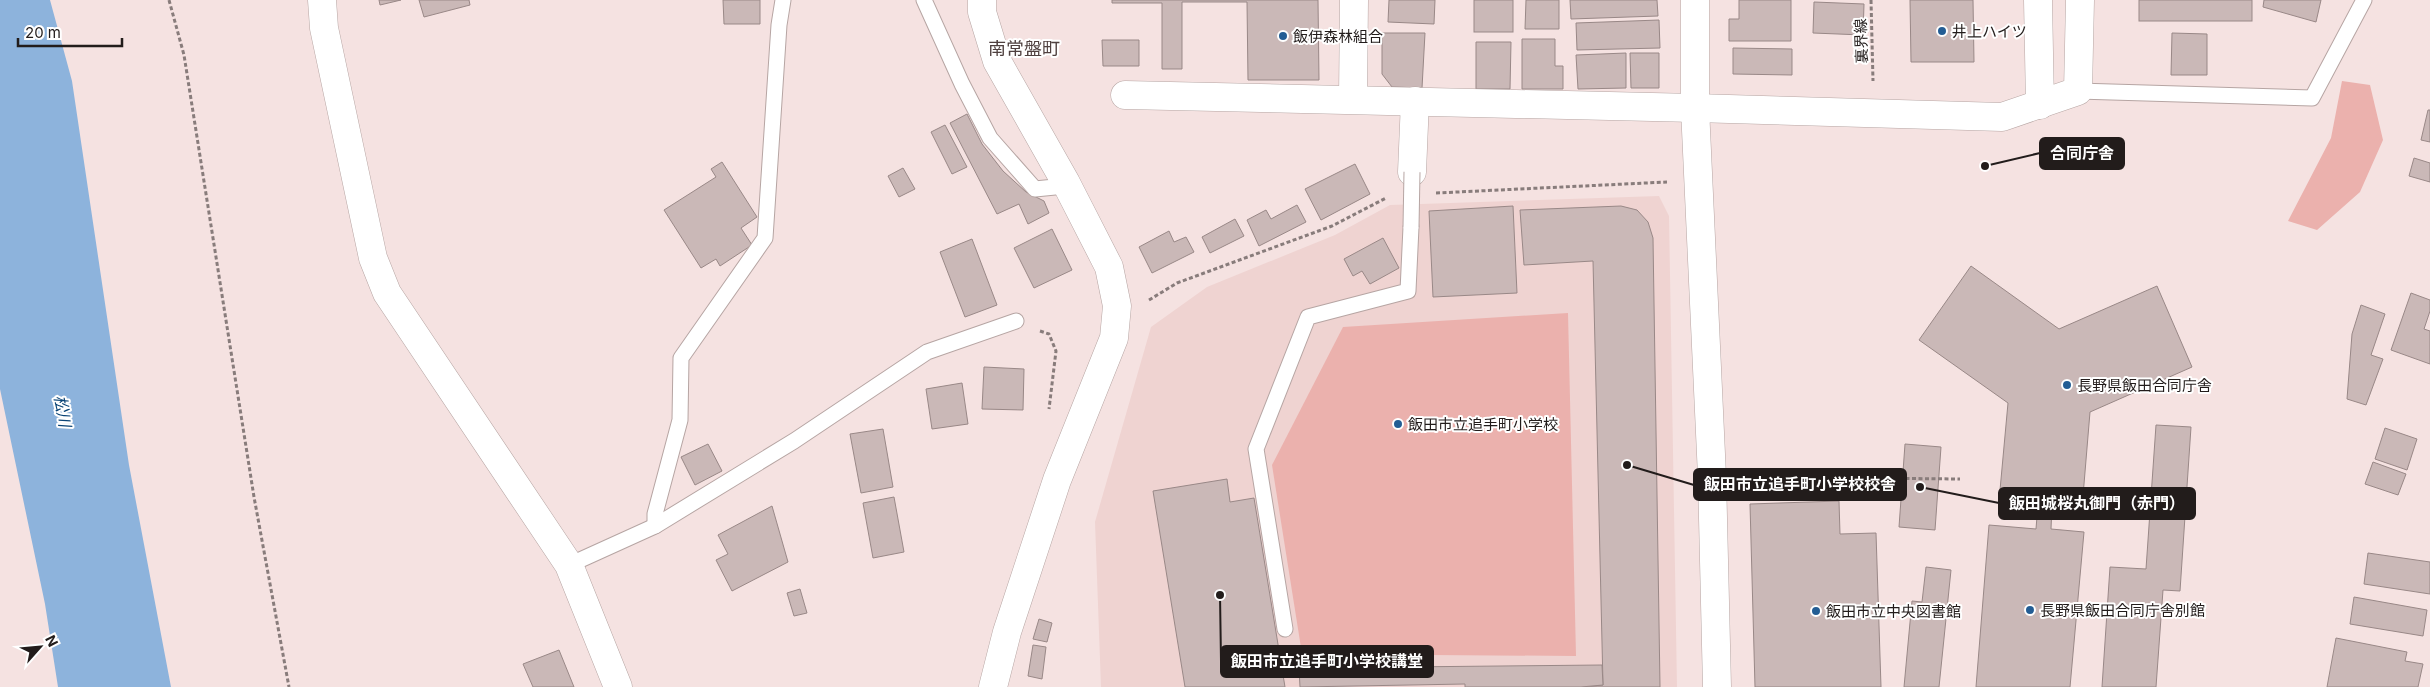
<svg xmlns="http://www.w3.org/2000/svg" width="2430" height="687" font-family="Inter,'Noto Sans JP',sans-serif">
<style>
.built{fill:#efd3d1}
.green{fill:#ebb1ad}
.water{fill:#8db3dc}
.building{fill:#cab8b7;stroke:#998887}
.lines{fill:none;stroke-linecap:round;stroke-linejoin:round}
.service-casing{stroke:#b6a5a3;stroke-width:17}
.minor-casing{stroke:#b6a5a3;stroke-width:29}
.tertiary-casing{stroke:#b6a5a3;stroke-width:29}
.path{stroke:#887c7b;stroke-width:3;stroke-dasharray:4 2.5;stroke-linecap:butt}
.service{stroke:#fff;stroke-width:15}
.minor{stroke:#fff;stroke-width:28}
.tertiary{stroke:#fff;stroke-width:28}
.service-bridge-casing{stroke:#b6a5a3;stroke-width:17;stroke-linecap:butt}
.service-bridge{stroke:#fff;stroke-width:15}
.poi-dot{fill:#235d94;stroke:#fff;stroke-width:2}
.labels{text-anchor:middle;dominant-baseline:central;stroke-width:4;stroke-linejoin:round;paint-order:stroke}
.poi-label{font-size:15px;fill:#221c1b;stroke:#fff;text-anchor:start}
.street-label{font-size:15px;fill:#221c1b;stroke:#fff}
.water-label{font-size:16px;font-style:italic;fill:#0a4476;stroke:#fff}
.quarter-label{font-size:18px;fill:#4f403f;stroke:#fff}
.leader{fill:none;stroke:#221c1b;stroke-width:2}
.callout-dot{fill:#221c1b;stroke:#fff;stroke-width:2}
.callout{fill:#221c1b;stroke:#221c1b;stroke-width:2}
.callout-label{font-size:16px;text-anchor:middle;font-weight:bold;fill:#fff}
</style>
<rect width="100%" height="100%" fill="#f5e2e1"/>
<path class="built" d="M1659 196 1669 216 1677 687H1101L1095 522 1151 327 1207 287 1335 235 1390 205Z"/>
<g class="green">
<path d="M2342 81 2370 85 2383 140 2360 192 2317 230 2288 221 2331 138Z"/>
<path d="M1568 313 1576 656 1302 654 1272 465 1343 327Z"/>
</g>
<path class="water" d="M0 0H50L72 81 129 465 171 687H58L45 604 0 389Z"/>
<g class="building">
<path d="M379 0H401L380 5Z"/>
<path d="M419 0H469L470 5 424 17Z"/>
<path d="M723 0H760V24H724Z"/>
<path d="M1112 0H1318L1319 80H1248L1247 2H1182V69H1162V3H1112Z"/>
<path d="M1389 0H1435L1434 24 1388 22Z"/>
<rect x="1474" y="0" width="39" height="32"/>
<path d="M1526 0H1559V29H1525Z"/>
<path d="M1570 0H1657L1658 16 1571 19Z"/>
<path d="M1739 0H1791V41H1729V19H1739Z"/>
<path d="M1910 0H1973L1974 62H1911Z"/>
<rect x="2139" y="0" width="113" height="21"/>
<path d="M2264 0H2321L2316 22 2263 7Z"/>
<path d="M1814 2 1864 4 1863 35 1813 33Z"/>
<path d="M1659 20 1660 48 1577 50 1576 23Z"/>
<path d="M1382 33H1425L1422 88 1392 87 1382 74Z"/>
<path d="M2172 33 2207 34V75H2171Z"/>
<path d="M1522 39H1555V66H1563V89H1522Z"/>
<path d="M1102 40H1139V66H1103Z"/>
<path d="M1476 42H1511L1510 89H1476Z"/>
<path d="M1733 48 1792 49V75L1733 74Z"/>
<path d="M1626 53V88L1578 89 1576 55Z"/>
<path d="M1630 53H1659V88H1631Z"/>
<path d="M2428 110H2430V142L2421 140Z"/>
<path d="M967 114 982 144 1003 171 1026 192 1044 201 1049 213 1028 224 1019 204 997 214 950 123Z"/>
<path d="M945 125 967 167 952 174 931 132Z"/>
<path d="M2414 158 2430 163V182L2409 176Z"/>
<path d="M722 162 757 217 741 228 752 245 720 266 716 259 701 268 664 210 716 177 711 169Z"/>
<path d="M1355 164 1370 194 1321 220 1305 189Z"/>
<path d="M903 168 915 189 899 197 888 176Z"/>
<path d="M1297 205 1306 222 1259 246 1247 220 1266 210 1271 219Z"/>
<path d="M1513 206 1517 293 1433 297 1429 211Z"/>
<path d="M1621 206 1637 210 1648 222 1653 238 1660 687H1581L1603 685 1593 261 1524 265 1520 210Z"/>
<path d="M1235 219 1244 236 1210 253 1202 237Z"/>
<path d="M1052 229 1072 270 1034 288 1014 248Z"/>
<path d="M1169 231 1174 242 1186 237 1194 252 1152 273 1139 247Z"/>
<path d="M1383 238 1399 268 1370 284 1362 271 1353 276 1344 259Z"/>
<path d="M972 239 997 305 965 317 940 252Z"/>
<path d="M1971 266 2059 329 2157 286 2192 367 2090 412 2082 508 1999 501 2008 403 1919 340Z"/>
<path d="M2411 293 2430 300V311L2424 329 2430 331V364L2391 350Z"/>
<path d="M2361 305 2385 314 2371 355 2383 359 2366 405 2347 399 2352 334Z"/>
<path d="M984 367 1024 369 1023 410 982 409Z"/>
<path d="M962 383 968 424 932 429 926 389Z"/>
<path d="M2156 425 2191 427 2180 591 2163 590 2156 687H2102L2110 567 2146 569Z"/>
<path d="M2385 428 2417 439 2407 470 2375 459Z"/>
<path d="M883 429 893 487 861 493 850 434Z"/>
<path d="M708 444 722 471 695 485 681 457Z"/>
<path d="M1905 444 1941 447 1935 530 1899 527Z"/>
<path d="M2373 462 2406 474 2398 495 2365 484Z"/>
<path d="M1227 479 1230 502 1254 498 1285 687H1185L1153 491Z"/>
<path d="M894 497 904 552 873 558 863 503Z"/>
<path d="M1839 501 1840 534 1876 533 1881 687H1755L1750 504Z"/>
<path d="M2038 504 2052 506 2051 529 2084 532 2070 687H1976L1989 525 2036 529Z"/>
<path d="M772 506 788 562 732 591 716 560 728 554 718 535Z"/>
<path d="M2368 553 2430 562V594L2364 584Z"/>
<path d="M1926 567 1951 570 1939 687H1904L1912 601 1922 602Z"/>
<path d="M800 589 807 613 794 616 787 593Z"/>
<path d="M2354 597 2427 610 2423 636 2350 624Z"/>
<path d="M1039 619 1052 623 1047 642 1033 639Z"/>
<path d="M2336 638 2407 652 2405 661 2423 664 2418 687H2327Z"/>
<path d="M1033 645 1046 647 1042 679 1028 676Z"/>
<path d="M559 650 574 687H533L523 664Z"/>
<path d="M1602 665 1603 685 1581 687H1465V684L1300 687 1299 668Z"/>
</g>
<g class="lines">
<g class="service-casing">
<g id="service">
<path d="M924 0 962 84 990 138 1035 189 1055 187 1066 183"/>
<path d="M2078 91 2312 98 2364 0"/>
<path d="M655 526V514L680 420 681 358 765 238 779 25 783 0"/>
<path d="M569 565 655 526 794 441 927 352 1016 321"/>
<path d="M1285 629 1256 449 1308 317 1408 291 1411 227"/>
</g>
</g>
<g class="minor-casing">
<g id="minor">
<path d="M322 0 324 28 373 258 387 293 569 565 618 687"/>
<path d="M1695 0V108L1712 476 1717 687"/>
<path d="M1125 95 1695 108"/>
<path d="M1353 99 1354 0"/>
<path d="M1412 172 1415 101"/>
</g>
</g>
<g class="tertiary-casing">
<g id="tertiary">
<path d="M982 0V12L997 61 1066 183 1109 267 1117 306 1114 338 1057 480 1007 632 993 687"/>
<path d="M2038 0 2040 105"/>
<path d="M1695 108 2002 117 2078 91 2080 0"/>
</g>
</g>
<g class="path">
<path d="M169 0 184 55 254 497 289 687"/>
<path d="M1871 0 1873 81"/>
<path d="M1436 193 1667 182"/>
<path d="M1149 300 1177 283 1332 226 1386 198"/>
<path d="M1040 331 1049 334 1056 351 1049 409"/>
<path d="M1743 477 1960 479"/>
</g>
<use href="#service" class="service"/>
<use href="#minor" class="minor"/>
<use href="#tertiary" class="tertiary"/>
<g class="service-bridge-casing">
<path id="service-bridge" d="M1411 227 1412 172"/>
</g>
<use href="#service-bridge" class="service-bridge"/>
</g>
<g class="poi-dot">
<circle cx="1942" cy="31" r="5"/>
<circle cx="1283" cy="36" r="5"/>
<circle cx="2067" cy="385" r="5"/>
<circle cx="1398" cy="424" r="5"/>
<circle cx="2030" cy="610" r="5"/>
<circle cx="1816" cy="611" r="5"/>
</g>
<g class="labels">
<g class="poi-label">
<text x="1952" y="31">井上ハイツ</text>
<text x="1293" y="36">飯伊森林組合</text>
<text x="2077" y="385">長野県飯田合同庁舎</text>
<text x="1408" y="424">飯田市立追手町小学校</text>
<text x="2040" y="610">長野県飯田合同庁舎別館</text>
<text x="1826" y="611">飯田市立中央図書館</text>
</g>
<g class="street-label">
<text transform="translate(1861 41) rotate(-92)">裏界線</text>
</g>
<g class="water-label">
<text transform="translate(63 411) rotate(80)">松川</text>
</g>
<g class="quarter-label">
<text x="1024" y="48">南常盤町</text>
</g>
</g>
<path class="leader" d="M1985 166L2040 153M1627 465L1694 485M1920 487L1999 503M1220 595L1221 661"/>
<g class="callout-dot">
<circle cx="1985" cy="166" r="5"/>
<circle cx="1627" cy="465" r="5"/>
<circle cx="1920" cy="487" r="5"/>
<circle cx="1220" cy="595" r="5"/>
</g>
<g class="callout">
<rect x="2040" y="138" width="84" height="31" rx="5"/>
<rect x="1694" y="469" width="212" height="31" rx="5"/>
<rect x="1999" y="488" width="196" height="31" rx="5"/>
<rect x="1221" y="646" width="212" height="31" rx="5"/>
</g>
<g class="callout-label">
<text x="2082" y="159">合同庁舎</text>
<text x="1800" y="490">飯田市立追手町小学校校舎</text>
<text x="2097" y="509">飯田城桜丸御門（赤門）</text>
<text x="1327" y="667">飯田市立追手町小学校講堂</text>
</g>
<g transform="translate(40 647) rotate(63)" stroke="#ffffff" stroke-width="4" paint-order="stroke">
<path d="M0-4L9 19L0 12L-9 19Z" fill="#221c1b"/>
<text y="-8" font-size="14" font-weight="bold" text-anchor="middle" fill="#221c1b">N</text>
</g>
<path d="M18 38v8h104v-8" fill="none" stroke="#221c1b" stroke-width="2.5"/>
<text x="25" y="38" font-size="15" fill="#221c1b" stroke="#ffffff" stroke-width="4" paint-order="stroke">20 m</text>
</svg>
